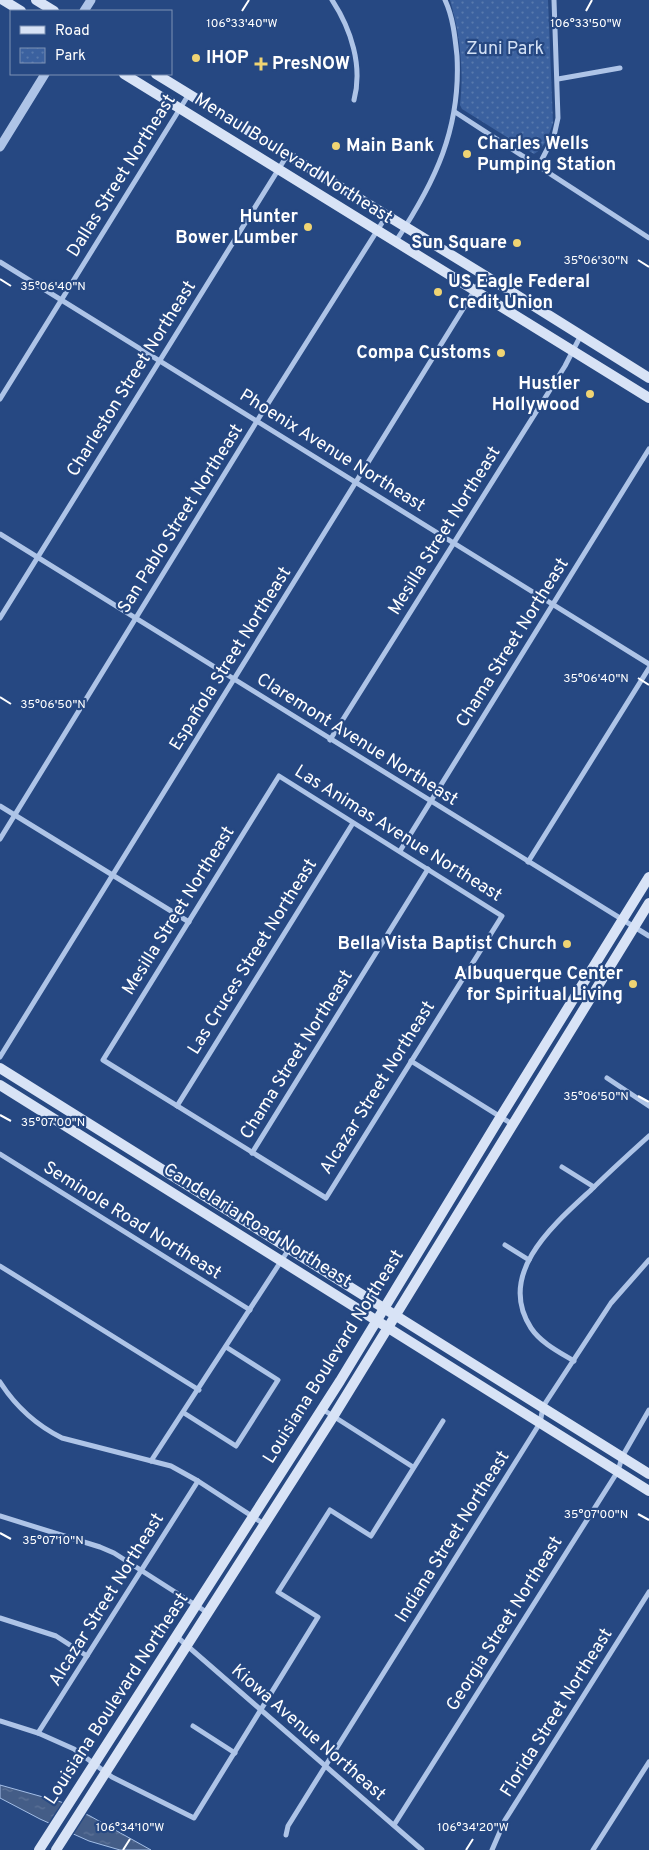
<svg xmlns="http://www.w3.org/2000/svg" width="649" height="1850" font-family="Overpass,sans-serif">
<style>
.park{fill:url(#park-dots)}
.water{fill:url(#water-ripples);stroke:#a3bee7}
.pier{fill:#264882}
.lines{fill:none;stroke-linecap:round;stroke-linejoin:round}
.minor{stroke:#aec4e7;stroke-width:5}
.tertiary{stroke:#aec4e7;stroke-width:9}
.secondary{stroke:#d8e3f6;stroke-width:10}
.ticks{fill:none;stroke:#fff;stroke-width:2}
.poi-dot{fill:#f0d473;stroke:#264882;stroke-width:2}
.labels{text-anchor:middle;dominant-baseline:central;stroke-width:4.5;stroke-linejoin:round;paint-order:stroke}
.park-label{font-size:18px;fill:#d2e0f5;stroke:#264882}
.poi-label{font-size:18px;font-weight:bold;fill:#fff;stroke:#264882;text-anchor:end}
.street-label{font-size:18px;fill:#fff;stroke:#264882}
.ticks-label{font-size:12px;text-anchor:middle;fill:#fff;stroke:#264882;stroke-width:4.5;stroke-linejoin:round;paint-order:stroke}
</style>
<defs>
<pattern id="park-dots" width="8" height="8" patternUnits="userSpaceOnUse" patternTransform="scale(1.25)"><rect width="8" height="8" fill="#3b619f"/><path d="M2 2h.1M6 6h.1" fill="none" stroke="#5879ad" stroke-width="1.8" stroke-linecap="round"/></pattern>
<pattern id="water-ripples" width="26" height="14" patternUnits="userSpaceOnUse" patternTransform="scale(1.25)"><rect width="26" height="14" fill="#445d87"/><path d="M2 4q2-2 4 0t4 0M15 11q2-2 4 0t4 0" fill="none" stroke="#607599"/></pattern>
</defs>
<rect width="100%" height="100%" fill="#264882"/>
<path class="park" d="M450 0H548L553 123C549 134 545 148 534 154L462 109 460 105C464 69 460 34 450 0Z"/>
<path class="water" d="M0 1785 61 1802 90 1816 151 1850H120L89 1841 40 1819 0 1798Z"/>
<path class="pier" d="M63 1801 88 1812 72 1837 47 1825Z"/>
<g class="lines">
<g class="minor">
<path d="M332 0C351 29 363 66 354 100"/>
<path d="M558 79 620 68"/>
<path d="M455 112 649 238"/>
<path d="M539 165 554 136 558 118 554 0"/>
<path d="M396 241C435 182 461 129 457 56 455 37 453 17 445 0"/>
<path d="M0 262 649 664"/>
<path d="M0 399 189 94"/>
<path d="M0 534 649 936"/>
<path d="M0 618 288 154"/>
<path d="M330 740 565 366 581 335"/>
<path d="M279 776 502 916 326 1198 103 1060Z"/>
<path d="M0 806 189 922"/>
<path d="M0 839 257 421 387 215"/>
<path d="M400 851 649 449"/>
<path d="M528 862 649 668"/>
<path d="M0 1057 484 275"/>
<path d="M411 1061 512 1124"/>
<path d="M607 1078 649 1106"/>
<path d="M177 1106 353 823"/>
<path d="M252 1153 428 869"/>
<path d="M0 1154 250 1310"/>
<path d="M562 1167 594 1187"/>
<path d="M505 1245 529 1260"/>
<path d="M0 1266 199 1390"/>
<path d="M574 1361C559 1352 541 1343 531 1328 496 1274 553 1225 590 1191 609 1172 629 1154 649 1136"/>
<path d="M0 1382C16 1407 36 1425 62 1438L171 1466 198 1481 264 1524"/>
<path d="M322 1409 413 1467"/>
<path d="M184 1413 236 1446 278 1380 226 1347"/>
<path d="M151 1461 289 1249"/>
<path d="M0 1516 100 1547 114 1553 208 1613"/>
<path d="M0 1618 56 1636 87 1656"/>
<path d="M176 1636 422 1850"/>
<path d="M0 1721 38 1733 74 1749 112 1777 194 1818 318 1617 278 1592 330 1510 371 1536 443 1421"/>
<path d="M193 1726 235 1753"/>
<path d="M38 1733 198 1481"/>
<path d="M394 1825 618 1471 622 1457 649 1410"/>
<path d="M286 1835 288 1826 321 1773 540 1423 543 1407 546 1402 611 1303 649 1260"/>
<path d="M492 1850 505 1820 649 1592"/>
<path d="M593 1850 649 1762"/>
</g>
<g class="tertiary">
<path d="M84 11 91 0"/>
<path d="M0 147 45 74"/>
</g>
<g class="secondary">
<path d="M3 0 21 11"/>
<path d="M36 0 54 11"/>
<path d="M124 74 649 398"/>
<path d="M156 74 502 286 649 378"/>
<path d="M0 1068 649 1474"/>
<path d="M0 1085 649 1491"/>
<path d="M39 1850 340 1381 501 1116 649 877"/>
<path d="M56 1850 333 1417 649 903"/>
</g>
</g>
<path class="ticks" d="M242 11 249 0M586 11 592 0M638 260 649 267M0 279 11 286M638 678 649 685M0 697 11 704M638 1096 649 1102M0 1115 11 1121M638 1514 649 1520M0 1533 11 1539M123 1850 130 1839M466 1850 473 1839"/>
<g class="poi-dot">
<circle cx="196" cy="58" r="5"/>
<path d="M258.5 56.5h5v5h5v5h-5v5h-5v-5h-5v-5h5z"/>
<circle cx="336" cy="146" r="5"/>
<circle cx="467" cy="154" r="5"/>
<circle cx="308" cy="227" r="5"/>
<circle cx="517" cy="243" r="5"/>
<circle cx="438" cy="292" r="5"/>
<circle cx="501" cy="353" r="5"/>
<circle cx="590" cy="394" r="5"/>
<circle cx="567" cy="944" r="5"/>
<circle cx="633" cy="984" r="5"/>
</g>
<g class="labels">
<g class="park-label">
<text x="505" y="49">Zuni Park</text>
</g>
<g class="poi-label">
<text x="206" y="58" text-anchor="start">IHOP</text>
<text x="272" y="64" text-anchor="start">PresNOW</text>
<text x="477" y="144" text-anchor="start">Charles Wells<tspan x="477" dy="21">Pumping Station</tspan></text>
<text x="346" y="146" text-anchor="start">Main Bank</text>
<text x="298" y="217">Hunter<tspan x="298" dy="21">Bower Lumber</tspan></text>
<text x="507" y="243">Sun Square</text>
<text x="448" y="282" text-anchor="start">US Eagle Federal<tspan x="448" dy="21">Credit Union</tspan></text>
<text x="491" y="353">Compa Customs</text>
<text x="580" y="384">Hustler<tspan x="580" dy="21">Hollywood</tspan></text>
<text x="557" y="944">Bella Vista Baptist Church</text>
<text x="623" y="974">Albuquerque Center<tspan x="623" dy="21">for Spiritual Living</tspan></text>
</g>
<g class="street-label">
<text transform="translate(293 159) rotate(32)">Menaul Boulevard Northeast</text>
<text transform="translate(122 176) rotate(-58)">Dallas Street Northeast</text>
<text transform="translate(132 379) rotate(-58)">Charleston Street Northeast</text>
<text transform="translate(332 451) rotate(32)">Phoenix Avenue Northeast</text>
<text transform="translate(181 519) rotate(-58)">San Pablo Street Northeast</text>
<text transform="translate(445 531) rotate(-58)">Mesilla Street Northeast</text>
<text transform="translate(513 643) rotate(-58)">Chama Street Northeast</text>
<text transform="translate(231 659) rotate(-58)">Española Street Northeast</text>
<text transform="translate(357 740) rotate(32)">Claremont Avenue Northeast</text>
<text transform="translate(398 834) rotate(32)">Las Animas Avenue Northeast</text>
<text transform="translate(179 911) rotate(-58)">Mesilla Street Northeast</text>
<text transform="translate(253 957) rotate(-58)">Las Cruces Street Northeast</text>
<text transform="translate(297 1055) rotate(-58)">Chama Street Northeast</text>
<text transform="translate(378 1088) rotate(-58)">Alcazar Street Northeast</text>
<text transform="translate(132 1221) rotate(32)">Seminole Road Northeast</text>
<text transform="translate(257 1226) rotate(32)">Candelaria Road Northeast</text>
<text transform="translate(334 1357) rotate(-58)">Louisiana Boulevard Northeast</text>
<text transform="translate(453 1537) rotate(-58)">Indiana Street Northeast</text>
<text transform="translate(107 1600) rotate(-58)">Alcazar Street Northeast</text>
<text transform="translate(505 1624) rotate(-58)">Georgia Street Northeast</text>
<text transform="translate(117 1699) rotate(-57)">Louisiana Boulevard Northeast</text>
<text transform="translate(557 1713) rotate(-58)">Florida Street Northeast</text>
<text transform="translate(308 1733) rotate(41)">Kiowa Avenue Northeast</text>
</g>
</g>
<g class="ticks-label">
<text x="242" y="27">106°33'40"W</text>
<text x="586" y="27">106°33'50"W</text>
<text x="596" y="264">35°06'30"N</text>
<text x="53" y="290">35°06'40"N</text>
<text x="596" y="682">35°06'40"N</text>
<text x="53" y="708">35°06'50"N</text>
<text x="596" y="1100">35°06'50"N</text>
<text x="53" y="1126">35°07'00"N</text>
<text x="596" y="1518">35°07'00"N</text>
<text x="53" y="1544">35°07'10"N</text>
<text x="130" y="1831">106°34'10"W</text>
<text x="473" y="1831">106°34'20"W</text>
</g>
<rect x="10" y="10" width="162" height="65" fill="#264882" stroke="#7d91b4"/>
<rect x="20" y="26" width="25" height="8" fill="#d8e3f6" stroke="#7d91b4"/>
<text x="55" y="35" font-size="15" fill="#ffffff">Road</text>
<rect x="20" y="48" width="25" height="15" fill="url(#park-dots)" stroke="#7d91b4"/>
<text x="55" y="60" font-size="15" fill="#ffffff">Park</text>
</svg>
